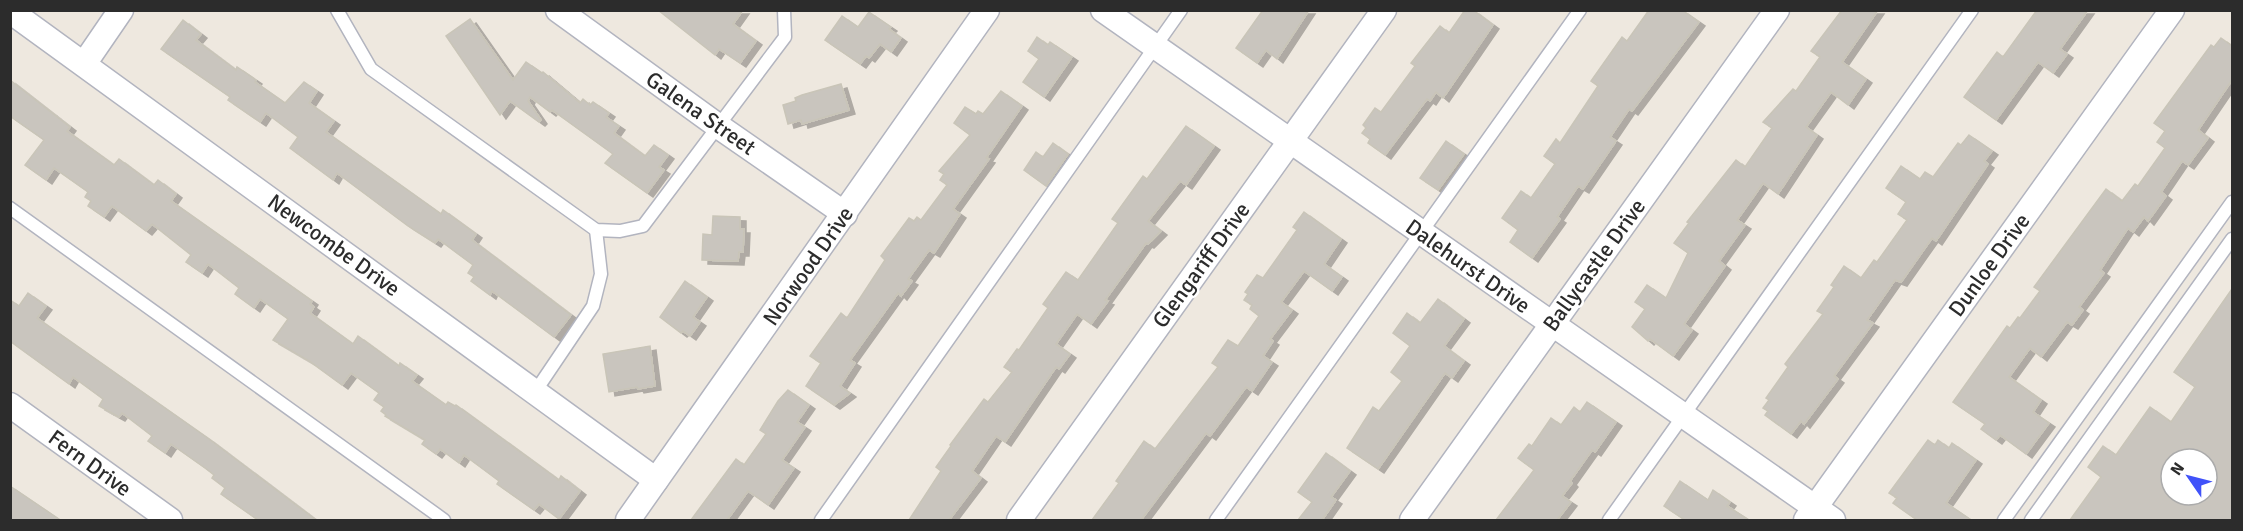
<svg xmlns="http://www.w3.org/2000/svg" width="2243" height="531" font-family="Signika,sans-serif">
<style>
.building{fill:#c9c5be;stroke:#c9c5b8;stroke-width:1.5;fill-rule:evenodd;filter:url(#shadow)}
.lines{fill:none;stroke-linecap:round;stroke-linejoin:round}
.service-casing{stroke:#b2b4bf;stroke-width:15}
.minor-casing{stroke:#b2b4bf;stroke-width:27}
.service{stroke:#fff;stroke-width:12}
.minor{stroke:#fff;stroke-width:24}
.labels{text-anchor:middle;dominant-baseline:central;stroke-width:5;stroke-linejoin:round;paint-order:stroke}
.street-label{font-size:22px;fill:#2c2c2c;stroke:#fff}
</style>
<defs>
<filter id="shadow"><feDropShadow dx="6" dy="4" stdDeviation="0" flood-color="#0004"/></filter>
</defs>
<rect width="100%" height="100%" fill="#eee8df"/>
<g class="building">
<path d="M658 10H743L733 24 756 41 740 63 719 49 715 55Z"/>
<path d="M1263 10H1309L1277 59 1266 50 1257 63 1236 48Z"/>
<path d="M1465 10H1473L1493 25 1443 98 1436 92 1430 101 1427 99 1385 155 1368 143 1370 139 1362 133 1366 128 1363 125 1375 108 1381 112 1415 66 1411 63 1440 26 1449 33Z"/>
<path d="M1649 10H1682L1699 22 1632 111 1629 109 1610 137 1616 141 1583 189 1578 186 1557 217 1560 219 1532 258 1510 242 1518 230 1502 218 1521 191 1531 198 1555 164 1544 156 1556 139 1560 143 1598 86 1591 81 1622 37 1627 41Z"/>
<path d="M1842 10H1878L1842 62 1866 79 1848 105 1831 92 1806 127 1817 135 1778 194 1763 183 1737 220 1745 225 1719 261 1725 266 1684 324 1692 330 1673 356 1650 339 1648 341 1632 327 1645 309 1635 302 1647 285 1666 298 1688 253 1674 243 1689 223 1687 222 1736 160 1745 167 1772 128 1763 122 1793 89 1796 91 1820 57 1811 51Z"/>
<path d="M2037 10H2088L2060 49 2067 54 2053 73 2038 62 1996 120 1964 97 1997 52 2003 57Z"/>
<path d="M869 12 891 27 889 29 901 38 891 52 880 44 869 58 866 56 860 64 825 40 842 16 858 27Z"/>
<path d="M470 19 513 80 526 62 542 73 543 72 580 103 583 99 590 105 593 102 609 113 606 117 619 126 614 133 645 156 654 145 668 155 659 167 664 170 647 193 605 163 613 154 552 110 550 112 530 97 528 101 541 120 539 122 510 101 500 115 446 36Z"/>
<path d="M183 20 201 34 196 40 236 70 237 67 256 80 255 82 285 103 304 82 317 91 309 103 334 121 326 132 441 214 443 210 476 234 472 240 571 315 554 337 492 291 490 295 471 281 474 277 468 273 473 265 438 239 435 243 408 226 337 173 333 180 290 148 298 137 266 113 260 122 228 100 230 97 161 49Z"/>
<path d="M1037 37 1048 45 1050 42 1072 57 1044 97 1023 82 1039 59 1028 51Z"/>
<path d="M2221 38 2232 46V80L2198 130 2208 138 2188 165 2182 161 2161 192 2166 196 2148 221 2144 217 2133 232 2128 228 2100 270 2104 273 2079 307 2083 310 2072 325 2067 322 2041 357 2030 348 2009 377 2041 400 2033 412 2049 423 2026 454 2000 435 1996 440 1981 429 1985 424 1953 402 2007 326 2010 328 2018 317 2020 318 2040 291 2034 287 2106 189 2122 201 2135 184 2138 186 2165 148 2157 142 2165 131 2154 123 2211 45 2214 47Z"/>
<path d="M10 80 70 127 67 131 114 165 119 159 154 185 158 180 176 194 171 201 312 301 310 304 314 307 310 313 353 344 358 336 399 366 400 363 417 375 412 381 446 405 448 402 455 406 456 405 559 480 561 476 580 491 559 519 539 504 534 510 497 484 499 481 464 455 459 463 440 449 436 454 422 444 425 440 385 416 386 415 381 411 384 407 374 400 379 393 351 373 342 385 309 361 273 340 288 319 260 299 254 308 235 294 239 288 208 264 202 273 186 262 191 255 152 224 146 231 112 206 104 217 88 206 91 201 85 197 88 192 54 168 46 180 25 165 44 140 10 116Z"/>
<path d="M841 84 849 110 802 124 801 120 788 124 783 105 796 101 795 98 802 95Z"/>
<path d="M1001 91 1022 106 986 158 989 159 953 209 960 214 934 253 929 250 908 279 912 281 901 296 898 293 850 360 855 363 840 386 850 393 834 405 806 386 821 363 810 356 841 313 847 318 885 260 881 256 909 218 914 221 917 217 921 220 947 185 940 180 944 174 939 171 970 135 954 123 965 107 976 114 978 111 983 114Z"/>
<path d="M1186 126 1214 146 1186 185 1180 181 1148 221 1161 231 1148 244 1146 243 1105 300 1108 301 1091 324 1077 314 1056 344 1070 354 1059 369 1056 367 1005 442 996 436 972 471 981 478 949 520H909L941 471 936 467 951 446 950 445 984 399 988 402 1012 372 1004 367 1017 349 1019 350 1048 308 1043 304 1066 272 1078 280 1118 223 1112 219 1143 176 1147 179Z"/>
<path d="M1969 135 1992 151 1984 161 1988 164 1936 241 1932 238 1901 282 1895 280 1867 320 1873 323 1834 376 1838 379 1804 424 1801 421 1791 434 1765 415 1768 411 1763 408 1769 400 1766 398 1788 367 1785 364 1823 314 1817 311 1834 287 1831 285 1844 266 1861 278 1874 260 1877 262 1907 220 1898 214 1906 202 1886 188 1901 166 1920 179 1925 172 1933 177 1958 143 1961 145Z"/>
<path d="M1446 141 1464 154 1438 190 1420 178Z"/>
<path d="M1053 143 1068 154 1046 186 1024 170 1036 152 1043 157Z"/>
<path d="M1304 212 1341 239 1324 264 1342 277 1332 291 1304 271 1281 302 1292 310 1270 339 1273 341 1263 356 1272 362 1252 391 1246 387 1210 436 1206 433 1141 520H1092L1119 483 1116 481 1144 441 1155 449 1218 367 1212 363 1228 340 1238 346 1259 316 1250 309 1252 305 1244 300 1248 294 1245 292 1257 275 1263 278 1297 230 1293 227Z"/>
<path d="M713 216 740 217V229H744L743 252H739L738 261 702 260 703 234 712 235Z"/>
<path d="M685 281 707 297 693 317 700 322 690 336 683 331 681 333 660 317Z"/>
<path d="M2232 289V520H2070L2101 477 2088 467 2103 446 2116 455 2150 407 2171 422 2195 387 2174 372ZM2171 459H2207V495H2171Z"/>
<path d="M28 293 46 306 37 318 209 439 316 520H258L221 494 225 488 212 478 214 475 205 468 171 444 165 453 148 441 152 436 122 413 119 417 99 406 103 399 73 377 69 384 10 341V300L19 306Z"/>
<path d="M1438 299 1464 319 1444 346 1464 361 1452 378 1445 373 1378 469 1347 448 1373 407 1379 411 1402 381 1391 372 1410 346 1393 333 1407 313 1420 323Z"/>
<path d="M650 346 655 386 638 389 637 387 609 392 603 354Z"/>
<path d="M788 390 809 405 797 422 805 427 782 460 794 468 768 505 748 491 727 520H691L736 459 744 465 766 434 760 430 778 401Z"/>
<path d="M1587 402 1616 422 1595 452 1592 450 1570 481 1572 483 1562 496 1571 502 1557 520H1496L1534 470 1518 458 1529 444 1532 446 1551 418 1561 425 1574 407 1580 412Z"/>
<path d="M1928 440 1935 445 1938 440 1949 448 1952 443 1976 460 1946 503 1971 520H1917L1893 503 1897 498 1889 493Z"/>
<path d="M1326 453 1350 471 1331 497 1336 500 1322 520H1298L1312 502 1298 492Z"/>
<path d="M1680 481 1708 500 1713 490 1730 502 1727 506 1749 520H1685L1664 506Z"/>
<path d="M10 486 60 520H10Z"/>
</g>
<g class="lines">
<g class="service-casing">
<g id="service">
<path d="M337 10 371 69 596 230 620 231 643 226 785 37 784 10"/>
<path d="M10 208 444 520"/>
<path d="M535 392 593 306 601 274 596 230"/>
<path d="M821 520 1181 10"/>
<path d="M1216 520 1580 10"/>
<path d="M1609 520 1972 10"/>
<path d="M2004 520 2232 202"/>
<path d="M2031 520 2232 239"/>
</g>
</g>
<g class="minor-casing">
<g id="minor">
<path d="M558 10 718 126 845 214"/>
<path d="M1103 10 1833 520"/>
<path d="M10 11 656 480"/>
<path d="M84 64 121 10"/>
<path d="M10 405 170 520"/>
<path d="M628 520 987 10"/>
<path d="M1019 520 1384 10"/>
<path d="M1412 520 1777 10"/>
<path d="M1806 520 2172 10"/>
</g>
</g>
<use href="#service" class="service"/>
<use href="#minor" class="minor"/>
</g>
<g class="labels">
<g class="street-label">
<text transform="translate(701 113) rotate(35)">Galena Street</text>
<text transform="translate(334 245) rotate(36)">Newcombe Drive</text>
<text transform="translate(1201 265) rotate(-54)">Glengariff Drive</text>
<text transform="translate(1594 265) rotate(-54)">Ballycastle Drive</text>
<text transform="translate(1989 265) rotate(-54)">Dunloe Drive</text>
<text transform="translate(808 266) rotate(-55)">Norwood Drive</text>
<text transform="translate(1468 266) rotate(35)">Dalehurst Drive</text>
<text transform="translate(90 463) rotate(36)">Fern Drive</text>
</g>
</g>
<rect width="2243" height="531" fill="none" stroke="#2c2c2c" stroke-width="24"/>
<g transform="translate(2189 477) rotate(305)"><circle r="28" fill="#ffffff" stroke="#ababab" stroke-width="1.5"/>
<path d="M0-4.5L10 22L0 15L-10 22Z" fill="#4052f9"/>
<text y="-9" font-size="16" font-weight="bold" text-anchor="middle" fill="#2c2c2c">N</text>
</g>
</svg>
